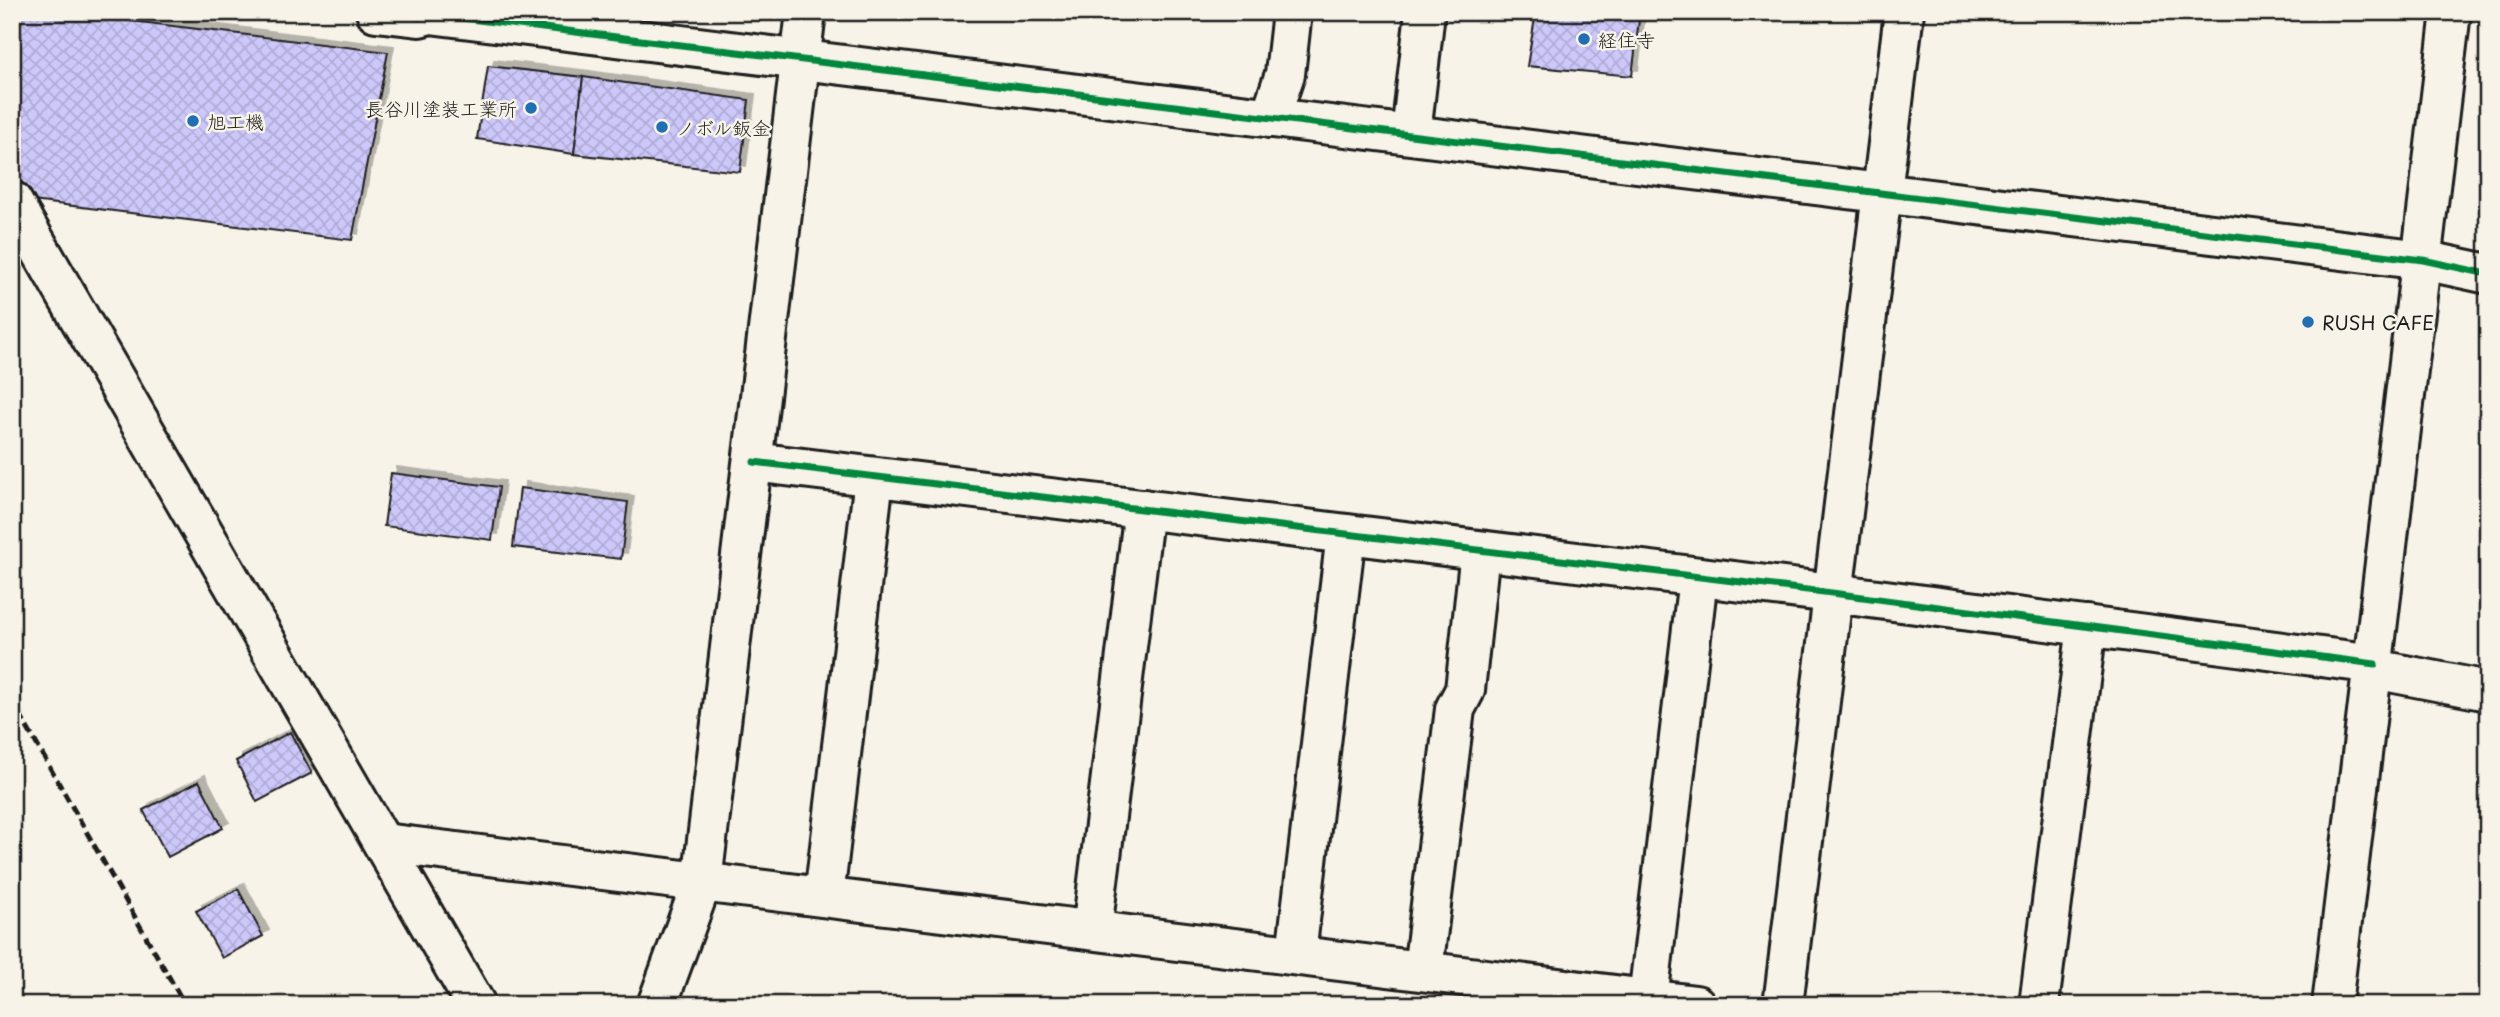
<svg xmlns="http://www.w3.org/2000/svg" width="2500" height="1017" font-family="'Playpen Sans','Klee One',sans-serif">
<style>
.building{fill:url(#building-cross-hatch);stroke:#1c1c1c;stroke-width:2;filter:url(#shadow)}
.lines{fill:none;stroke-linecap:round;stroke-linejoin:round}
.minor-casing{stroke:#1c1c1c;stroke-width:44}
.minor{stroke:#f7f3e8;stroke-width:38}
.rail{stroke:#1c1c1c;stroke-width:5;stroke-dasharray:10 5;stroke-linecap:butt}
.cycleway-casing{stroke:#f7f3e8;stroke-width:11}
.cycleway{stroke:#00873e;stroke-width:7}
.poi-dot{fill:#1f6fb2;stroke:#f7f3e8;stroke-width:2.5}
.labels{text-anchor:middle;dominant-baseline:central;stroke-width:5;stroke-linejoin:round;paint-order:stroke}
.poi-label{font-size:19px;fill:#1c1c1c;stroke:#f7f3e8;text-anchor:start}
</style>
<defs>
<pattern id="building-cross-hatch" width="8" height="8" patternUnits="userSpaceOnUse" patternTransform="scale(1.75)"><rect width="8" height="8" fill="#cdc8fa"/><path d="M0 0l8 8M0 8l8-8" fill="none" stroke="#afabd6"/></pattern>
<filter id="shadow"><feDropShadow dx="6" dy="-6" stdDeviation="0" flood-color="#0004"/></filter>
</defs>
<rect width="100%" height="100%" fill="#f7f3e8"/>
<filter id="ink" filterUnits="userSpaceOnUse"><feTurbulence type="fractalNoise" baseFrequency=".0143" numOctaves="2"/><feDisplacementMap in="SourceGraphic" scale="14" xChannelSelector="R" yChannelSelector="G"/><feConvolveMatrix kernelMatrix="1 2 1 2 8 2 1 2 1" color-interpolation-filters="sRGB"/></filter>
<g filter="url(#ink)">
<g class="building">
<path d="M16 12H57L388 52 352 240 24 200 12 189V49Z"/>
<path d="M1536 12H1640L1632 76 1527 66Z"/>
<path d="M488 66 583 77 574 154 477 139Z"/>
<path d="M583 77 749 100 740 172 574 154Z"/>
<path d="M391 473 499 487 492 540 384 526Z"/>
<path d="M520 488 628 502 621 559 513 547Z"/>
<path d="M290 732 312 773 257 802 236 761Z"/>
<path d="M199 781 223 828 168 857 143 810Z"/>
<path d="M238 889 263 936 222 958 196 911Z"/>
</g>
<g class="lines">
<g class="minor-casing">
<g id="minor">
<path d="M376 12 419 17 430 14 2423 260 2488 274"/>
<path d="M1270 118 1285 74 1292 12"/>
<path d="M1411 134 1425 12"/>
<path d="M12 201 476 1005"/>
<path d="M754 462 1832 593 2375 664"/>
<path d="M2374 669 2488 691"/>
<path d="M384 843 1696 1005"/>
<path d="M824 897 874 478"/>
<path d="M1092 930 1144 509"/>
<path d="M1296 954 1346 534"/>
<path d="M1423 970 1455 709 1465 690 1480 551"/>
<path d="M1648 999 1698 578"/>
<path d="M657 1005 702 882 806 12"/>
<path d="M1783 1005 1904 12"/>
<path d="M2039 1005 2087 626"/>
<path d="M2332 1005 2451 12"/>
</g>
</g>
<use href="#minor" class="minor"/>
<path class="rail" d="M12 701 185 1005"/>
<g class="cycleway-casing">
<g id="cycleway">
<path d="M376 12 419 17 430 14 2423 260 2488 274"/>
<path d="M754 462 1832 593 2375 664"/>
</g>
</g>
<use href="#cycleway" class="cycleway"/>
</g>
</g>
<g class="poi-dot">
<circle cx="1584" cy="39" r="7"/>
<circle cx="531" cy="108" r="7"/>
<circle cx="193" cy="121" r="7"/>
<circle cx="662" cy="127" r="7"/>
<circle cx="2308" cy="322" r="7"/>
</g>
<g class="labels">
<g class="poi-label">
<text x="1598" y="39">経住寺</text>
<text x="517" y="108" text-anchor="end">長谷川塗装工業所</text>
<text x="207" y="121">旭工機</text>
<text x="676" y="127">ノボル鈑金</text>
<text x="2322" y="322">RUSH CAFE</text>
</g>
</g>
<rect width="2500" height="1017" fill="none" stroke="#f7f3e8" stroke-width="42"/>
<rect x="21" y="21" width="2458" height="975" fill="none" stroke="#1c1c1c" stroke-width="2.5" filter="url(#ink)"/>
</svg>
